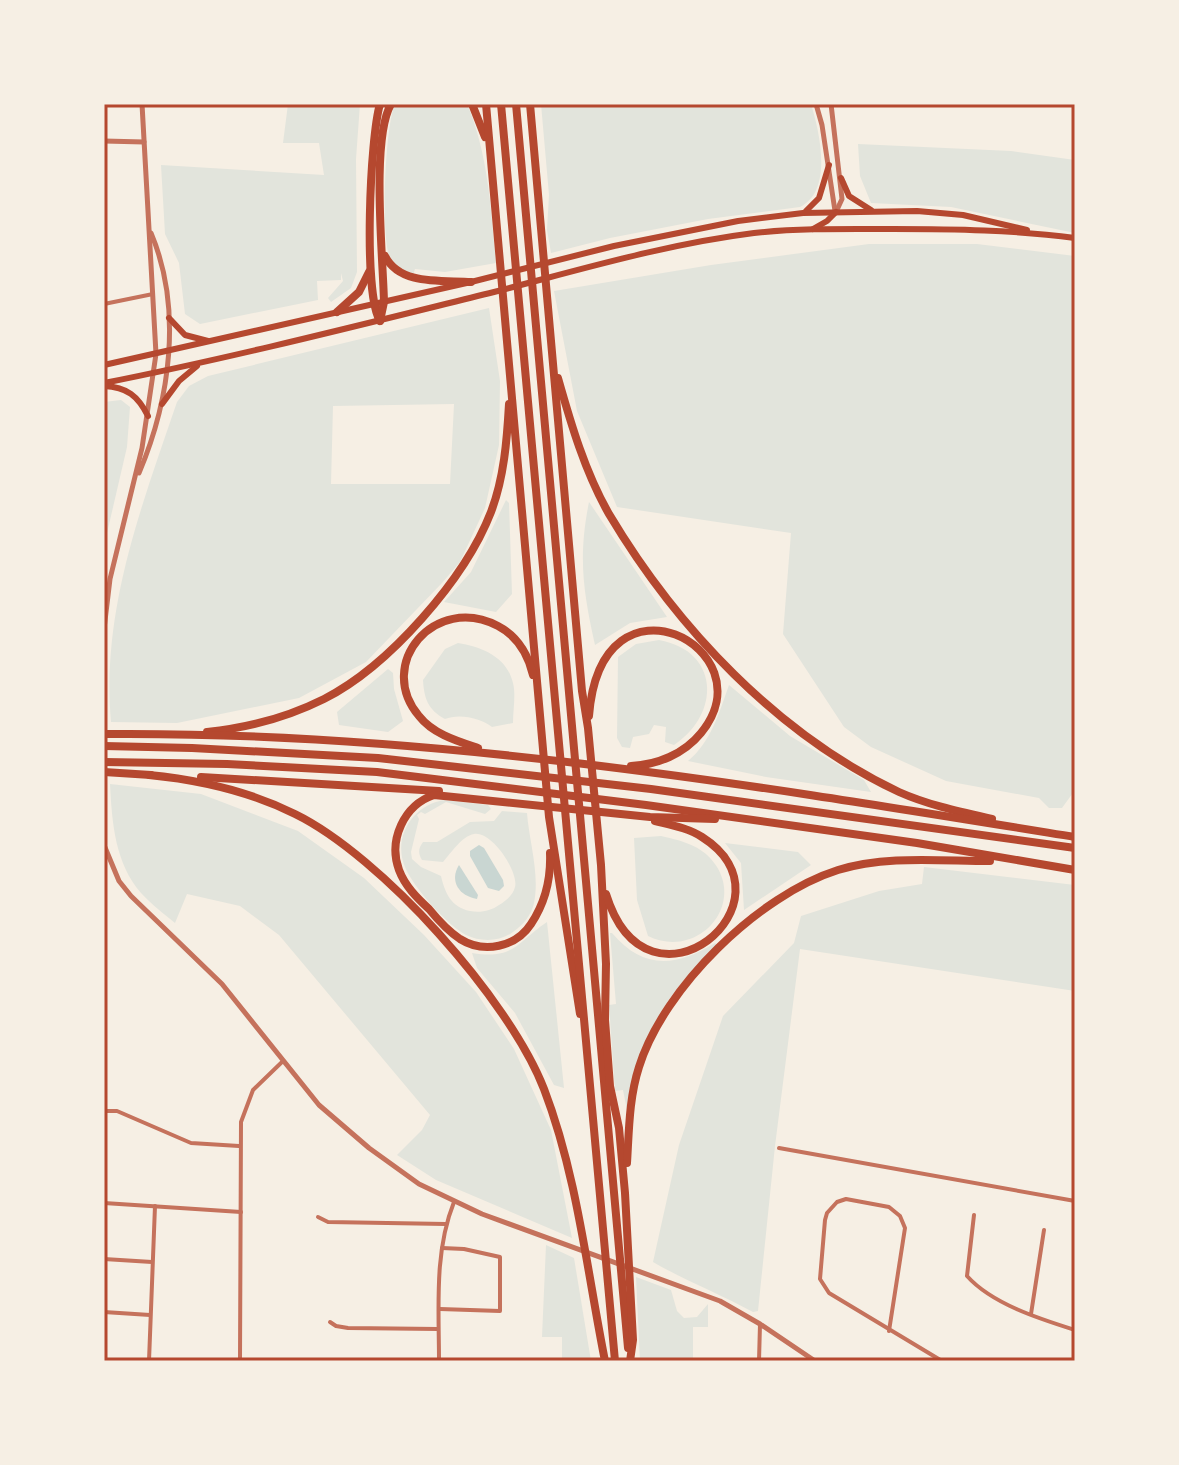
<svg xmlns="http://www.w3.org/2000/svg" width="1179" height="1465" font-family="'Varela Round',sans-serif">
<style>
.green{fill:#e2e4dc;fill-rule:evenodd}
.water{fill:#c9d6d2}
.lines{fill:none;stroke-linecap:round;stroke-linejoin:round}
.minor{stroke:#c5725c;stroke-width:4}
.tertiary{stroke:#c5725c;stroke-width:5}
.secondary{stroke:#b5482f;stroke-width:6}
.motorway{stroke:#b5482f;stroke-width:8}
.neatline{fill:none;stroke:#b5482f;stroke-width:3}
</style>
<rect width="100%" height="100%" fill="#f6efe4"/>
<g class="green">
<path d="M288 104H360L356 159 357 272 351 288 331 302 328 298 343 281 341 273V280L317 281 318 300 200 324 185 314 179 263 165 234 161 165 324 175 319 143H283Z"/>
<path d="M395 104H467C488 153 491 209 496 263L445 272 415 269 413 275C404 272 393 264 389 255 381 232 385 126 395 104Z"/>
<path d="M541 104H811C820 133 833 191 800 207L708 219 610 238 551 253 547 230 549 195Z"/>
<path d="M858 144 1011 151 1075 160V233L951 207 871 203 860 176Z"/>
<path d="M869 244H977L1075 256V790L1062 808H1049L1039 798 946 781 871 747 844 727 783 634 791 533 617 507 577 411 554 291 711 265Z"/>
<path d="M489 308 500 381 499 445 485 508 460 562 442 583 366 662 299 698 177 723 111 722C101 610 142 505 177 402L189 386 208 376ZM454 404 450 484H331L333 406Z"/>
<path d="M121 400 130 407 127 447 104 546V402Z"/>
<path d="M506 500 509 503 512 594 496 612 444 602 471 572Z"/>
<path d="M589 502 667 617 630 623 595 645C583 591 578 557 589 502Z"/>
<path d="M659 640C720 651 721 714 674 745L665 742 666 727 654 725 649 734 633 737 630 748 622 747 617 738 618 657 636 644Z"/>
<path d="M458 643C482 647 507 657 513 683 516 695 513 710 513 723L492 727C481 718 459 713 445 719 428 710 424 698 423 680L445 649Z"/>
<path d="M388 669 393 673 394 689 403 721 388 732 339 725 337 712Z"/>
<path d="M729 685 790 736 864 780 871 792 766 777 688 761C711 742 719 713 729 685Z"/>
<path d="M110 784 201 794 298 831 364 878 424 935 476 992 514 1049 551 1130 572 1238 436 1180 397 1155 422 1130 430 1115 279 935 240 906 187 894 175 923C164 914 151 904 141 893 115 863 112 823 110 784Z"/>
<path d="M445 800 488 805 491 809 485 814 446 802 425 814 421 812 417 815 419 819 411 852 412 859 421 867 441 876C445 893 451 907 470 911 480 913 491 911 499 905 506 901 513 895 515 887 519 872 492 831 474 834 462 836 451 853 443 862L422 860C418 853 418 849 423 842H437L470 822 494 821 502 811 527 813C529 841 540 874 534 903 531 916 523 925 513 932 500 942 480 942 466 935 447 925 413 887 405 867 392 836 414 804 445 800Z"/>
<path d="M661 836C678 840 698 844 711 859 749 902 699 961 648 936L637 900 634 838Z"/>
<path d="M725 843 798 852 811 865 744 910 741 863Z"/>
<path d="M924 867 1075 885V991L800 949 775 1146 758 1311 753 1312C720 1294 686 1281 653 1262L679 1145 723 1016 794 943 801 916 879 891 922 884Z"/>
<path d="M547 922 564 1088 554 1085 515 1013 477 968 472 953C514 960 516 943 547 922Z"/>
<path d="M610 933H612C643 970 676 967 715 943L717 945C662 999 641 1034 627 1110L623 1090 615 1091 609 1005 616 1004Z"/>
<path d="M546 1245 574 1258 591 1361H562V1337H542Z"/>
<path d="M636 1277 671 1290 677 1311 684 1318 697 1317 708 1304V1327H693V1361H640Z"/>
</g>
<g class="water">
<path d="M479 845 484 848 503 880 504 886 499 891 488 888 470 856V851Z"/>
<path d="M459 865 478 895 477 899C459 896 449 881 459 865Z"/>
</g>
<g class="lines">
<g class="minor">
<path d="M104 304 153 294"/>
<path d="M104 1111H117L191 1143 239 1146"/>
<path d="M779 1148 1075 1201"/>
<path d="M104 1203 241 1212"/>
<path d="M974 1215 967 1276C992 1304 1040 1319 1075 1330"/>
<path d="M318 1217 328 1222 446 1224"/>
<path d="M104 1259 152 1262"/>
<path d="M440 1309 500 1311V1257L464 1249 442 1248"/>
<path d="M104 1312 150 1315"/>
<path d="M1031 1314 1044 1230"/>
<path d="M330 1322 336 1326 348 1328 438 1329"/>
<path d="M889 1331 905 1228 900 1216 889 1207 846 1199 837 1202 827 1213 825 1220 820 1279 829 1293 942 1361"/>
<path d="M149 1361 155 1206"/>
<path d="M240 1361 241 1122 253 1090 282 1062"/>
<path d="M439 1361C439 1308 434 1252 454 1202"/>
<path d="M759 1361 760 1324"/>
</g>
<g class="tertiary">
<path d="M816 104 822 125 835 211"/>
<path d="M831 104 842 199 836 212"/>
<path d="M104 141 144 142"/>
<path d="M139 473C170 400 183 309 151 233"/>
<path d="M104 629 110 579 142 448 156 354 142 104"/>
<path d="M104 845 119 881 131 896 222 984 319 1105 369 1148 419 1184 482 1214 720 1301 760 1324 815 1361"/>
</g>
<g class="secondary">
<path d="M841 178 849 196 871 210"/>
<path d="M806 211 819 198 829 165"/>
<path d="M813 229 827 221 836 212"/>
<path d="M169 318 185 335 208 341"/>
<path d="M104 365 471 282 614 246 738 221 803 213 917 211 963 215 1027 230"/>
<path d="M104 383C235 357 364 324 494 292 579 270 666 244 754 233 800 228 847 229 893 229 954 229 1015 230 1075 238"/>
<path d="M104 386C127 387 138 396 148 416"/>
<path d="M162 404 179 381 197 366"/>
</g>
<g class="motorway">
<path d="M472 104 485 137"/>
<path d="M486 104 549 817 580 1014"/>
<path d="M501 104 615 1361"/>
<path d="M516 104 628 1348"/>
<path d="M530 104 582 691 588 728 601 865 606 964 605 1020 610 1086 619 1128 625 1193 633 1340 630 1361"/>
<path d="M385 256C400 286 442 280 471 282"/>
<path d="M337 312 359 292 369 272"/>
<path d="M380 321C363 293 370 138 380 104"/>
<path d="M380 321 384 302C383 257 371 139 391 104"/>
<path d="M558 378C571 424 585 472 609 514 677 628 778 735 899 792 928 805 961 812 992 819"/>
<path d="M589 716C601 560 770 649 701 733 684 754 657 765 631 766"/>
<path d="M207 732C247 728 288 717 324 699 389 666 465 579 491 512 504 478 507 440 509 404"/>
<path d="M104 734C431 731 754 785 1075 837"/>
<path d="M104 746 192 748 378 758 651 789 1075 848"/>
<path d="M478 748C457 741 433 734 419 716 375 664 435 593 498 626 517 636 528 654 533 675"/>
<path d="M104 762 227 764 377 772 646 805 917 843 1075 870"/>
<path d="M104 772 151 775"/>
<path d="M149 775C200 780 249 791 295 814 381 856 509 999 544 1089 577 1175 587 1271 605 1361"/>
<path d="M201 777 439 791"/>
<path d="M550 853C551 878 545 903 531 924 516 947 484 954 460 939 448 931 438 920 429 909 417 898 405 886 399 870 388 840 404 805 434 795L650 817 715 819"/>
<path d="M606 894C648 1030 803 901 702 837 688 828 671 825 655 821"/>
<path d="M627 1163C629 1131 629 1098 639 1067 664 987 759 895 838 870 885 855 941 861 990 861"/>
</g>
</g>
<rect width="1179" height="1465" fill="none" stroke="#f6efe4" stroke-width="212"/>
<rect x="106" y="106" width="967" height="1253" class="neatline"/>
</svg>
